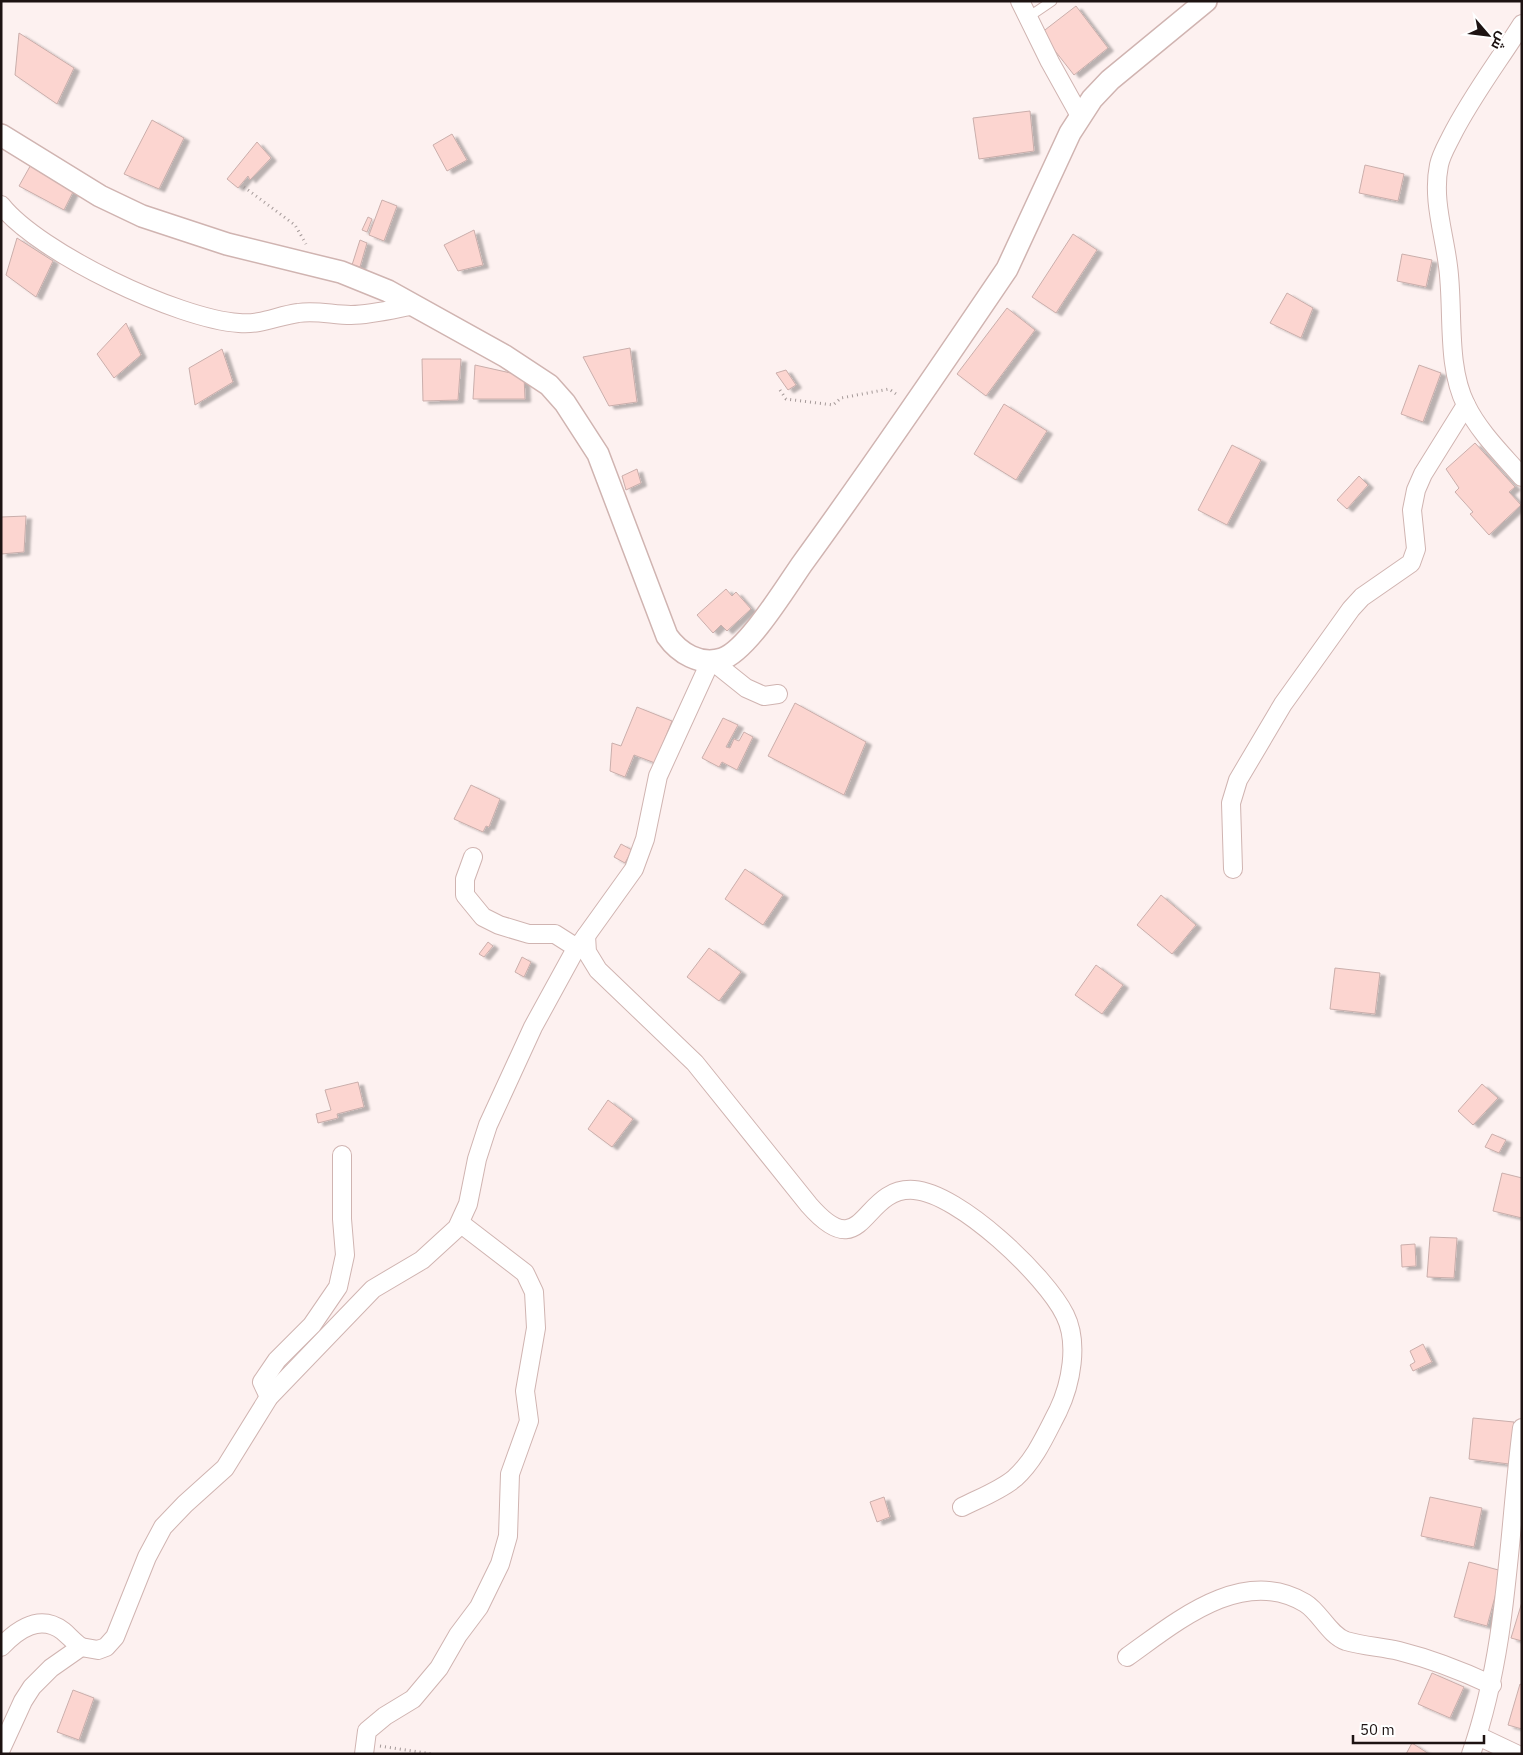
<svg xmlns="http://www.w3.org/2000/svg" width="1523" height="1755" font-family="'IBM Plex Sans',Cairo,sans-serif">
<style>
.building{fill:#fcd5d0;stroke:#caaeab;filter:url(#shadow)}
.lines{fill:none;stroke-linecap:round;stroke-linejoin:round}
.service-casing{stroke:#d0b4b1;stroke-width:11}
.minor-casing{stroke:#d0b4b1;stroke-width:20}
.tertiary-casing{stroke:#d0b4b1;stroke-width:24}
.path{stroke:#a49998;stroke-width:3;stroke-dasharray:1 4;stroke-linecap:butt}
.service{stroke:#fff;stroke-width:9}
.minor{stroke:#fff;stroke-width:18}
.tertiary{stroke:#fff;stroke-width:21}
</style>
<defs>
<filter id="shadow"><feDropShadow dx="5.5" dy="3" stdDeviation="1" flood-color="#0004"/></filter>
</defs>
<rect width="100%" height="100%" fill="#fdf1f0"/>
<g class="building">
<path d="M1076 6 1108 48 1074 75 1041 33Z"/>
<path d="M19 33 74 68 57 104 15 75Z"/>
<path d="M1030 111 1034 151 979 159 973 118Z"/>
<path d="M152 120 184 138 159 189 124 174Z"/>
<path d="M452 134 467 160 447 171 433 145Z"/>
<path d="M257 142 271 158 250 180 248 176 238 188 227 179Z"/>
<path d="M33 161 77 184 64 210 19 186Z"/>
<path d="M1365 165 1404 174 1398 201 1359 193Z"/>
<path d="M382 200 397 206 384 241 369 235Z"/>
<path d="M368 217 372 219 367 232 362 230Z"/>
<path d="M474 230 483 265 458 271 444 245Z"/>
<path d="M1073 234 1097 250 1056 313 1032 297Z"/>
<path d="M17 238 53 261 36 297 6 275Z"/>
<path d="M360 240 367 243 360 267 352 265Z"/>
<path d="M1402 254 1432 260 1426 287 1397 281Z"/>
<path d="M1287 293 1313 308 1301 338 1270 323Z"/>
<path d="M1007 308 1035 330 986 396 957 374Z"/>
<path d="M126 323 141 355 114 378 97 354Z"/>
<path d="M630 348 637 402 609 406 583 357Z"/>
<path d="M222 349 233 382 195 405 189 368Z"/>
<path d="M422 359H461L458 400 423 401Z"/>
<path d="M475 365 524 376 525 399H473Z"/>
<path d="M1419 365 1441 373 1423 422 1401 414Z"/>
<path d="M786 370 796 385 788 390 776 373Z"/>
<path d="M1004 404 1047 431 1016 480 974 454Z"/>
<path d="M1475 443 1515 487 1509 492 1521 505 1489 535 1470 514 1473 512 1455 492 1459 488 1446 469Z"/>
<path d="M1232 445 1261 460 1227 525 1198 510Z"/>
<path d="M637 469 641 483 626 490 622 476Z"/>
<path d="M1359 476 1368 485 1347 509 1337 500Z"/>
<path d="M26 516 24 552 1 554V517Z"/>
<path d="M726 589 732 596 736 592 751 609 727 631 721 625 713 633 697 615Z"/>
<path d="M795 703 866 742 844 795 768 756Z"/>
<path d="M637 707 672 721 655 763 634 755 625 777 610 771 612 743 621 746Z"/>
<path d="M723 718 738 725 726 747 730 748 734 739 739 741 744 732 753 737 737 770 722 762 719 767 702 758Z"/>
<path d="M471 785 500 799 489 827 486 826 483 832 454 819Z"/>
<path d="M621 844 632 850 625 863 614 857Z"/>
<path d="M745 869 783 895 763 925 725 899Z"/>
<path d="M1161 895 1196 925 1172 954 1137 925Z"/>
<path d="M488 942 493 946 484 957 479 954Z"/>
<path d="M709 948 741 972 719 1001 687 977Z"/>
<path d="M522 957 531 962 524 977 515 972Z"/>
<path d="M1096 965 1123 985 1102 1014 1075 995Z"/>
<path d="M1335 968 1380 973 1375 1014 1330 1009Z"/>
<path d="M358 1082 364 1107 337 1114 338 1118 318 1123 316 1114 331 1110 325 1090Z"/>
<path d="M1482 1084 1498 1098 1473 1125 1458 1111Z"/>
<path d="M608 1100 633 1119 612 1147 588 1129Z"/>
<path d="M1492 1134 1506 1140 1499 1153 1485 1147Z"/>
<path d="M1502 1173 1522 1178V1218L1493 1211Z"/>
<path d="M1430 1237 1457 1238 1454 1278 1427 1277Z"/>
<path d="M1415 1244 1416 1266 1402 1267 1401 1245Z"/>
<path d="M1423 1344 1432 1362 1413 1371 1410 1365 1415 1362 1410 1351Z"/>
<path d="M1473 1418 1514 1422 1509 1464 1469 1459Z"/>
<path d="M884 1497 890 1517 877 1522 870 1502Z"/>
<path d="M1430 1497 1482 1508 1474 1547 1421 1536Z"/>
<path d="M1469 1562 1502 1571 1487 1626 1454 1617Z"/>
<path d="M1522 1602V1641L1511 1638Z"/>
<path d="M1432 1673 1464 1687 1450 1718 1418 1704Z"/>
<path d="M1520 1684 1522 1685V1729L1508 1725Z"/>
<path d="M73 1690 94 1698 79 1740 57 1732Z"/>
<path d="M1412 1743 1429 1754H1406Z"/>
</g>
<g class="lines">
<g class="service-casing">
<path id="service" d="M1027 18 1052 1"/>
</g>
<g class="minor-casing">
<g id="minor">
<path d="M1020 1 1050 62 1080 116"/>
<path d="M1522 24C1498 62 1471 97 1451 137 1447 145 1441 155 1439 165 1432 199 1444 233 1448 266 1454 309 1446 366 1466 405 1479 432 1503 455 1522 477"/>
<path d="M1 205C39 253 178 319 239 323 261 325 277 316 298 313 316 310 333 315 351 315 372 315 394 309 415 305"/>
<path d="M473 857 465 879V895L483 917 499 925 529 934H555L577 948"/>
<path d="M1233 869 1231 803 1238 780 1283 704 1351 609 1362 597 1411 563 1416 549 1412 510 1416 490 1423 474 1466 405"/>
<path d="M586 936 587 952 598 970 695 1063 809 1205C865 1269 861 1186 914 1190 959 1193 1046 1276 1065 1315 1079 1343 1071 1384 1058 1411 1046 1434 1035 1460 1015 1478 1001 1490 980 1498 962 1507"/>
<path d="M269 1397 262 1382 277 1360 312 1325 338 1287 345 1255 342 1219V1155"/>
<path d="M1 1647C18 1629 40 1614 63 1631 69 1636 74 1642 81 1647"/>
<path d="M1127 1657C1175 1623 1242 1565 1305 1603 1320 1612 1329 1635 1346 1641 1363 1646 1382 1647 1399 1651 1431 1659 1462 1671 1492 1685"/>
<path d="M1478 1736 1516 1754"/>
<path d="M1 1749 23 1701 32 1687 51 1668 81 1647 98 1650 106 1647 115 1637 147 1557 163 1527 185 1504 225 1468 269 1397 373 1289 422 1260 457 1228 468 1204 477 1159 488 1125 533 1027 573 954 634 869 645 839 658 776 711 660 746 688 764 696 778 694"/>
<path d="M364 1754 367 1731 385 1716 413 1699 439 1668 458 1635 479 1607 500 1564 508 1536 510 1474 529 1421 525 1391 536 1328 534 1292 525 1273 460 1223"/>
<path d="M1471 1754C1508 1649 1508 1537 1522 1428"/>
</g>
</g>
<g class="tertiary-casing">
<path id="tertiary" d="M1 135 100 196 142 216 227 244 341 272 388 291 505 356 549 385 565 403 598 454 667 636C679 653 700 666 722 659 747 651 786 587 802 564 866 476 927 387 988 297L1007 269 1070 133 1092 99 1110 80 1206 1"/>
</g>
<g class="path">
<path d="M244 187 295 225 306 244"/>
<path d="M780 390 786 399 833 405 841 398 889 389 899 396"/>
<path d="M380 1746 432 1754"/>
</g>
<use href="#service" class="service"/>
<use href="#minor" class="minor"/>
<use href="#tertiary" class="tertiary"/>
</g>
<rect width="1523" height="1755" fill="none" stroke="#1d1312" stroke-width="5"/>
<g transform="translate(1488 35) rotate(118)" stroke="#ffffff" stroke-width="4" paint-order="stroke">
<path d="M0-4L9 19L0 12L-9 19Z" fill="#1d1312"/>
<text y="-8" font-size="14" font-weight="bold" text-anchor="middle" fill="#1d1312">ش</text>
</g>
<path d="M1353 1735v8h131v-8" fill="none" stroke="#1d1312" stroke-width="2.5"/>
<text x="1360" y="1735" font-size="15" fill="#1d1312" stroke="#ffffff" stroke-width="4" paint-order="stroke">50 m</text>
</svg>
